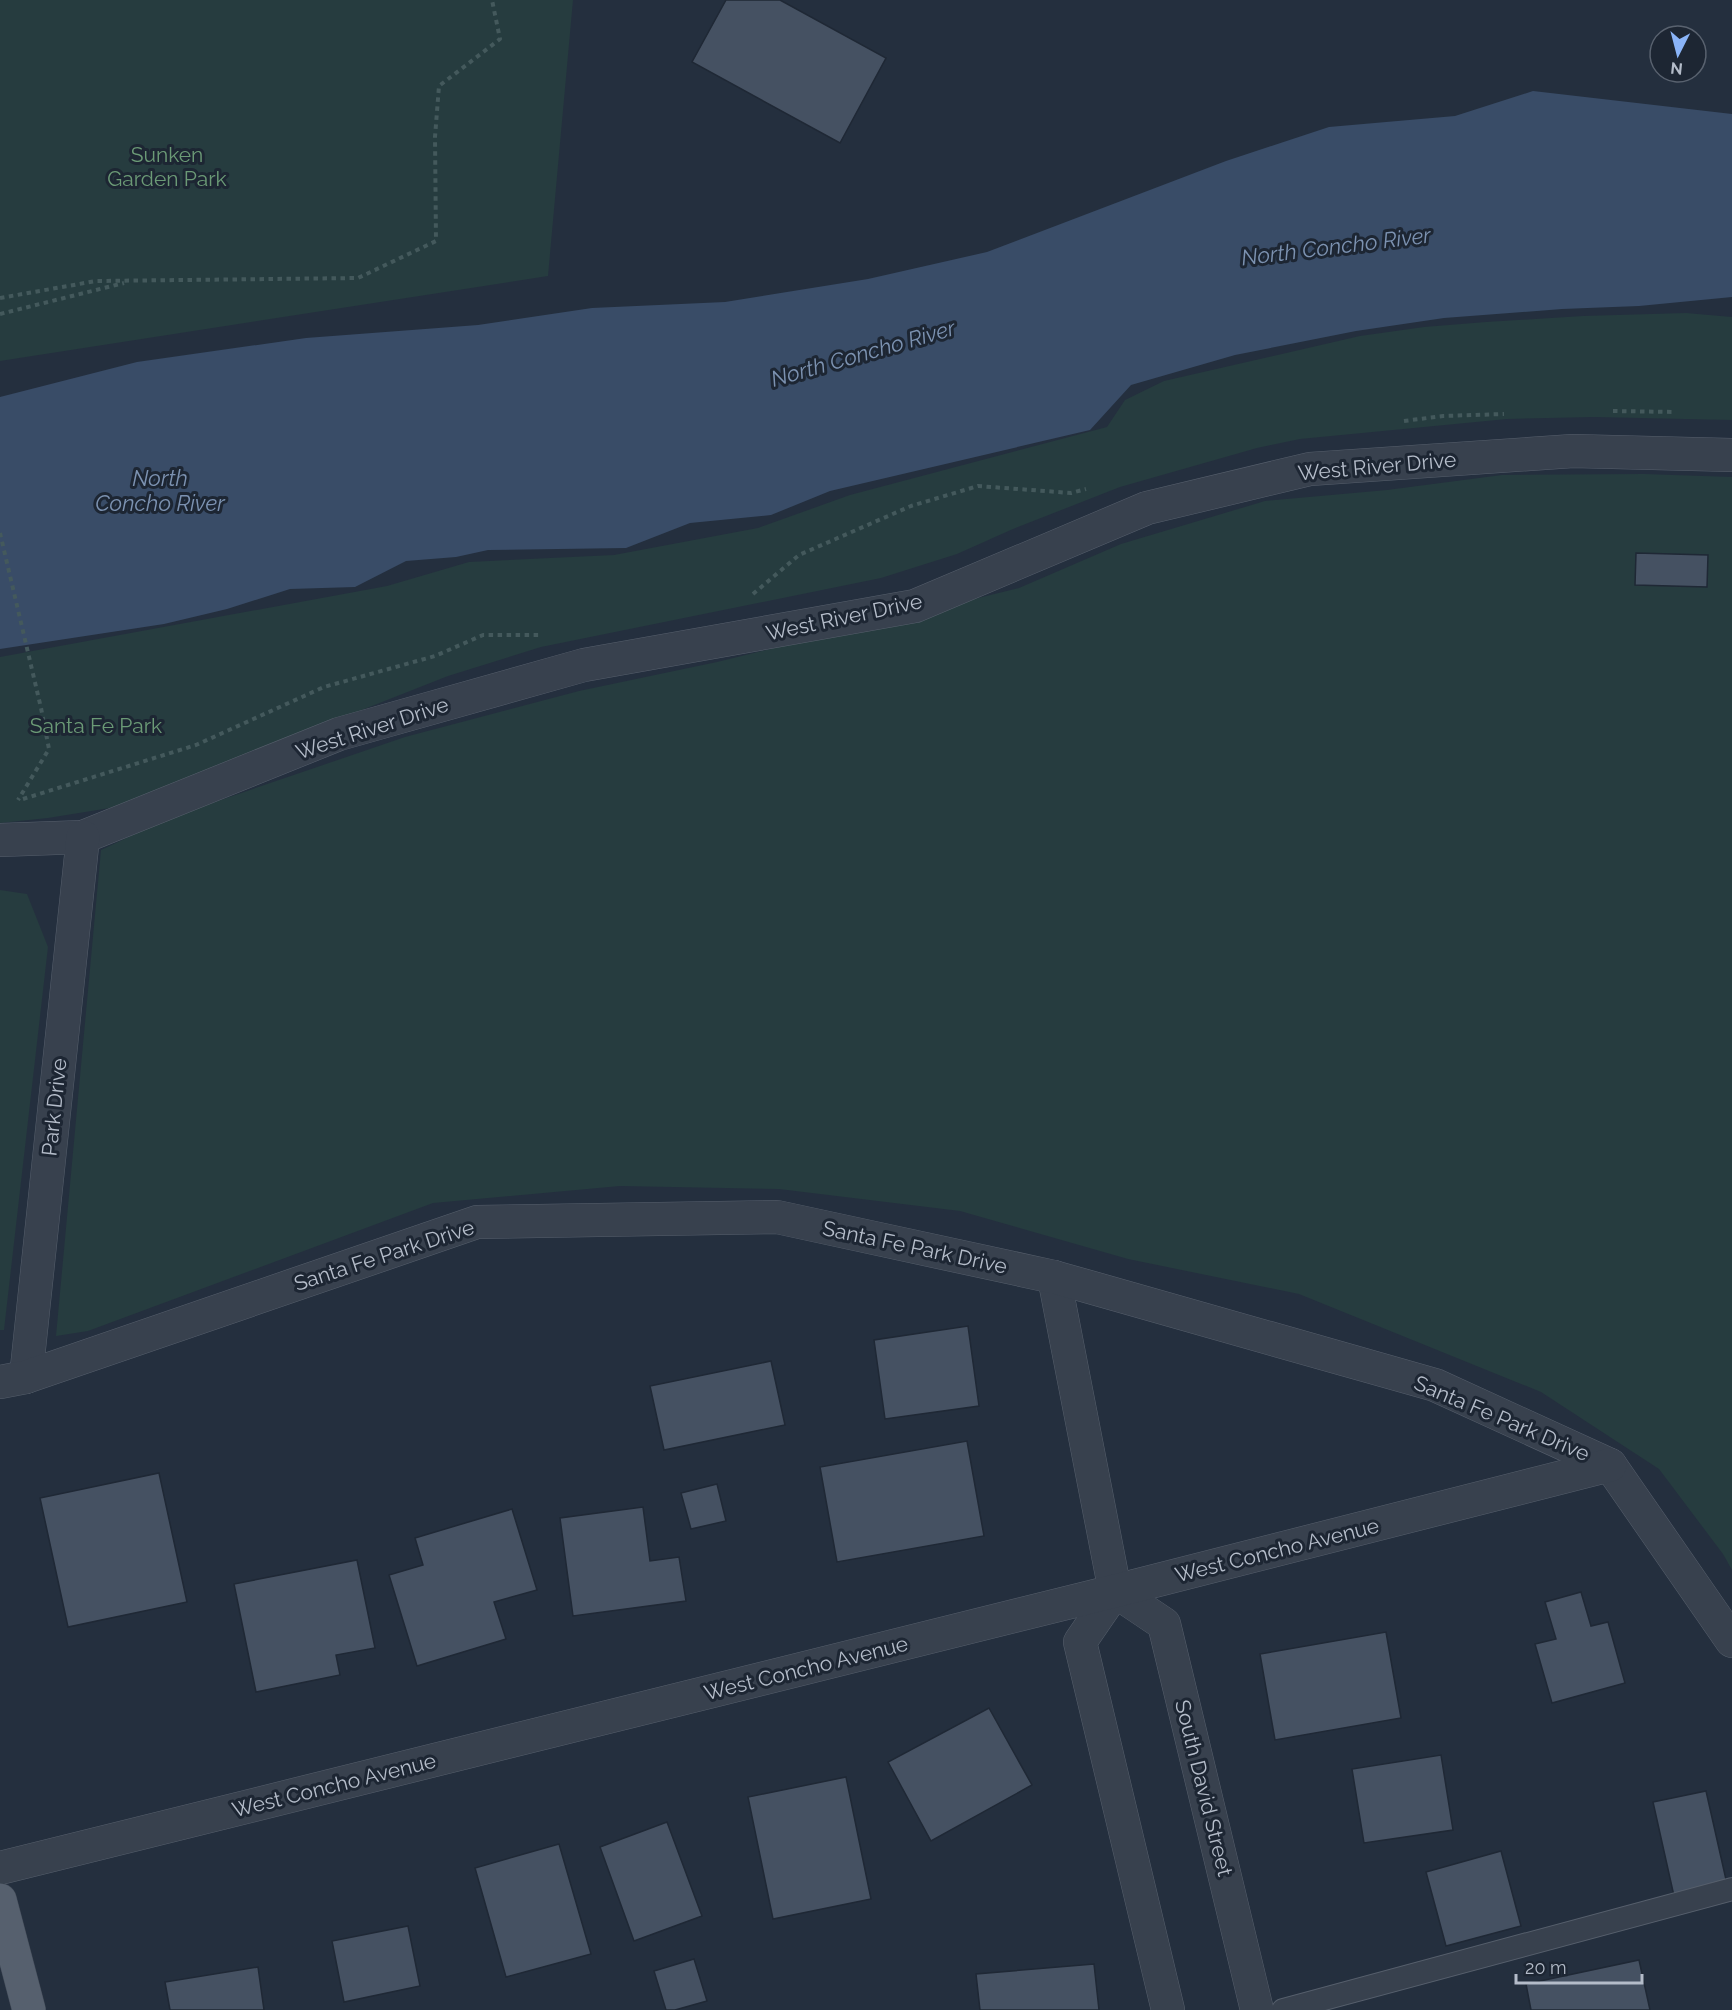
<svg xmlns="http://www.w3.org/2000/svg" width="1732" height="2010" font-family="Raleway,sans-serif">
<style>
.green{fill:#263c3f}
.water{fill:#394c67}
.building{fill:#455162;stroke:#1f2835;stroke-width:1.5}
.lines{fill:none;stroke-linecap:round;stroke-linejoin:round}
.service-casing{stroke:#565f6c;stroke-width:24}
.minor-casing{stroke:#565f6c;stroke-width:34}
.primary-casing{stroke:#414a57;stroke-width:34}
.path{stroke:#44595c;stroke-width:4;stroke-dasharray:4.5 4.5;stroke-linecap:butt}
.service{stroke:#38414e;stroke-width:22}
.minor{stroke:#38414e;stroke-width:33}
.primary{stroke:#56606e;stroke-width:33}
.labels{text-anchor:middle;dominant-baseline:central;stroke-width:6;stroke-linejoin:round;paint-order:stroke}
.park-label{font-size:21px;fill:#6b9a76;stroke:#1d2633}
.street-label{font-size:21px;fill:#b4bcc9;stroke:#1d2633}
.water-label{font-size:22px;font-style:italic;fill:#7c92b1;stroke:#1d2633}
</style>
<rect width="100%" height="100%" fill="#242f3e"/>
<g class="green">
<path d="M0 0H573L548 276 0 361Z"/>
<path d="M1686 313 1732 317V420L1594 417 1507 419 1300 439 1257 448 1120 487 1013 529 957 554 881 578 541 647 448 676 116 807 48 818 0 823V657L387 586 469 562 614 555 758 528 850 495 1107 427 1125 400 1164 381 1360 336 1424 327 1486 322 1583 316Z"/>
<path d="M1644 474 1732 477V1570L1723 1554 1659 1469 1541 1392 1299 1294 1128 1259 960 1211 779 1189 620 1186 433 1203 88 1331 56 1336 101 850 171 817 405 737 579 691 717 662 1019 588 1121 544 1265 501 1387 490 1502 475Z"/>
<path d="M0 890 27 894 48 947 4 1330H0Z"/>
</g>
<path class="water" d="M1533 91 1732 114V297L1639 306 1562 309 1444 318 1356 331 1235 355 1131 385 1090 430 830 491 771 515 690 523 626 548 488 550 456 557 406 561 355 587 290 589 227 609 164 624 0 649V397L137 362 306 338 478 325 592 308 725 302 868 279 987 252 1226 161 1329 127 1455 116Z"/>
<g class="building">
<path d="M726 0H780L886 58 840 143 692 62Z"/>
<path d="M1636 553 1708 555 1707 587 1635 585Z"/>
<path d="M968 1326 979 1406 885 1419 874 1340Z"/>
<path d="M771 1361 785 1425 664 1450 650 1386Z"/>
<path d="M967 1441 984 1536 837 1562 820 1467Z"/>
<path d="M159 1473 187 1602 68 1627 40 1498Z"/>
<path d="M717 1484 726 1521 691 1529 681 1493Z"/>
<path d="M643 1507 650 1561 679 1557 686 1601 573 1616 560 1518Z"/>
<path d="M512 1509 537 1590 494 1602 506 1639 417 1666 389 1575 423 1565 415 1538Z"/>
<path d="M357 1560 375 1648 336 1655 340 1675 256 1692 234 1584Z"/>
<path d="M1581 1592 1591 1626 1608 1622 1625 1683 1552 1703 1535 1644 1556 1639 1545 1602Z"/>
<path d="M1386 1632 1401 1718 1275 1740 1260 1654Z"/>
<path d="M989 1708 1032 1785 931 1841 888 1762Z"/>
<path d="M1441 1755 1453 1830 1364 1843 1352 1769Z"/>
<path d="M846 1777 871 1899 773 1919 748 1797Z"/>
<path d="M1706 1791 1727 1884 1674 1896 1653 1802Z"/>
<path d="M667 1822 702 1916 634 1941 600 1847Z"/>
<path d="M559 1844 591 1954 506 1977 475 1868Z"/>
<path d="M1501 1851 1521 1926 1446 1946 1426 1872Z"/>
<path d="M408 1926 420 1986 344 2002 332 1941Z"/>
<path d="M694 1959 707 2001 675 2010H666L654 1971Z"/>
<path d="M1639 1960 1650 2010H1531L1526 1984Z"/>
<path d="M1094 1964 1099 2010H980L976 1974Z"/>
<path d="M258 1967 264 2010H170L165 1982Z"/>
</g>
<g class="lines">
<g class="service-casing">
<path id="service" d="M1283 2010 1732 1889"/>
</g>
<g class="minor-casing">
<g id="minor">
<path d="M0 840 83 837 339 734 584 665 915 606 1147 508 1310 469 1573 451 1732 455"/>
<path d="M1054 1277 1115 1591 1164 1624 1257 2010"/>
<path d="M26 1377 83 837"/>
<path d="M0 1382 26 1377 477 1222 777 1217 1054 1277 1435 1385 1610 1465 1732 1641"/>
<path d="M1115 1591 1080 1642 1168 2010"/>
<path d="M0 1868 1115 1591 1610 1465"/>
</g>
</g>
<g class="primary-casing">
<path id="primary" d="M0 1900 29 2010"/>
</g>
<g class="path">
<path d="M0 298 96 281 358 278 436 241 435 137 439 86 500 39 492 0"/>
<path d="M0 314 124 283"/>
<path d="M1613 411 1675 412"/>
<path d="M1404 421 1443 416 1504 414"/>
<path d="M0 533 41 708 49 749 18 800"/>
<path d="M753 594 799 555 911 506 978 486 1071 493 1086 489"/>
<path d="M23 799 196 745 324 687 435 656 483 635H541"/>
</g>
<use href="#service" class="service"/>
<use href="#minor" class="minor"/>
<use href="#primary" class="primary"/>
</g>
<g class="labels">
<g class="park-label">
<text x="167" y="154">Sunken<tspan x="167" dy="24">Garden Park</tspan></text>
<text x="96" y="725">Santa Fe Park</text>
</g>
<g class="street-label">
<text transform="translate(1377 466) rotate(-5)">West River Drive</text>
<text transform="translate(844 617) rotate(-12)">West River Drive</text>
<text transform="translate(372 728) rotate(-18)">West River Drive</text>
<text transform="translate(54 1107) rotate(-84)">Park Drive</text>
<text transform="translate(915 1247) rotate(12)">Santa Fe Park Drive</text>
<text transform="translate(384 1255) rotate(-18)">Santa Fe Park Drive</text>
<text transform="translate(1502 1418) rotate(23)">Santa Fe Park Drive</text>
<text transform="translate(1277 1550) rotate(-14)">West Concho Avenue</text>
<text transform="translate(806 1668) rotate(-14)">West Concho Avenue</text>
<text transform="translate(334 1785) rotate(-14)">West Concho Avenue</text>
<text transform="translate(1204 1788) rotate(76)">South David Street</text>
</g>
<g class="water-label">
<text transform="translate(1336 246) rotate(-7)">North Concho River</text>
<text transform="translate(863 353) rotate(-16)">North Concho River</text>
<text x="160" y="478">North<tspan x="160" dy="25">Concho River</tspan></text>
</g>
</g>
<g transform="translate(1678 54) rotate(186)"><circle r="28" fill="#1d2633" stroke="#59626f" stroke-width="1.5"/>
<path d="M0-4.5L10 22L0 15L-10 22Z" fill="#8ab4f8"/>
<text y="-9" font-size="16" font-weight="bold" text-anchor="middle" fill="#b4bcc9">N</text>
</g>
<path d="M1516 1974v9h126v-9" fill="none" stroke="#b4bcc9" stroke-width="3"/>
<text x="1525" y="1974" font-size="18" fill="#b4bcc9" stroke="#1d2633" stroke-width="4.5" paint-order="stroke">20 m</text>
</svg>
